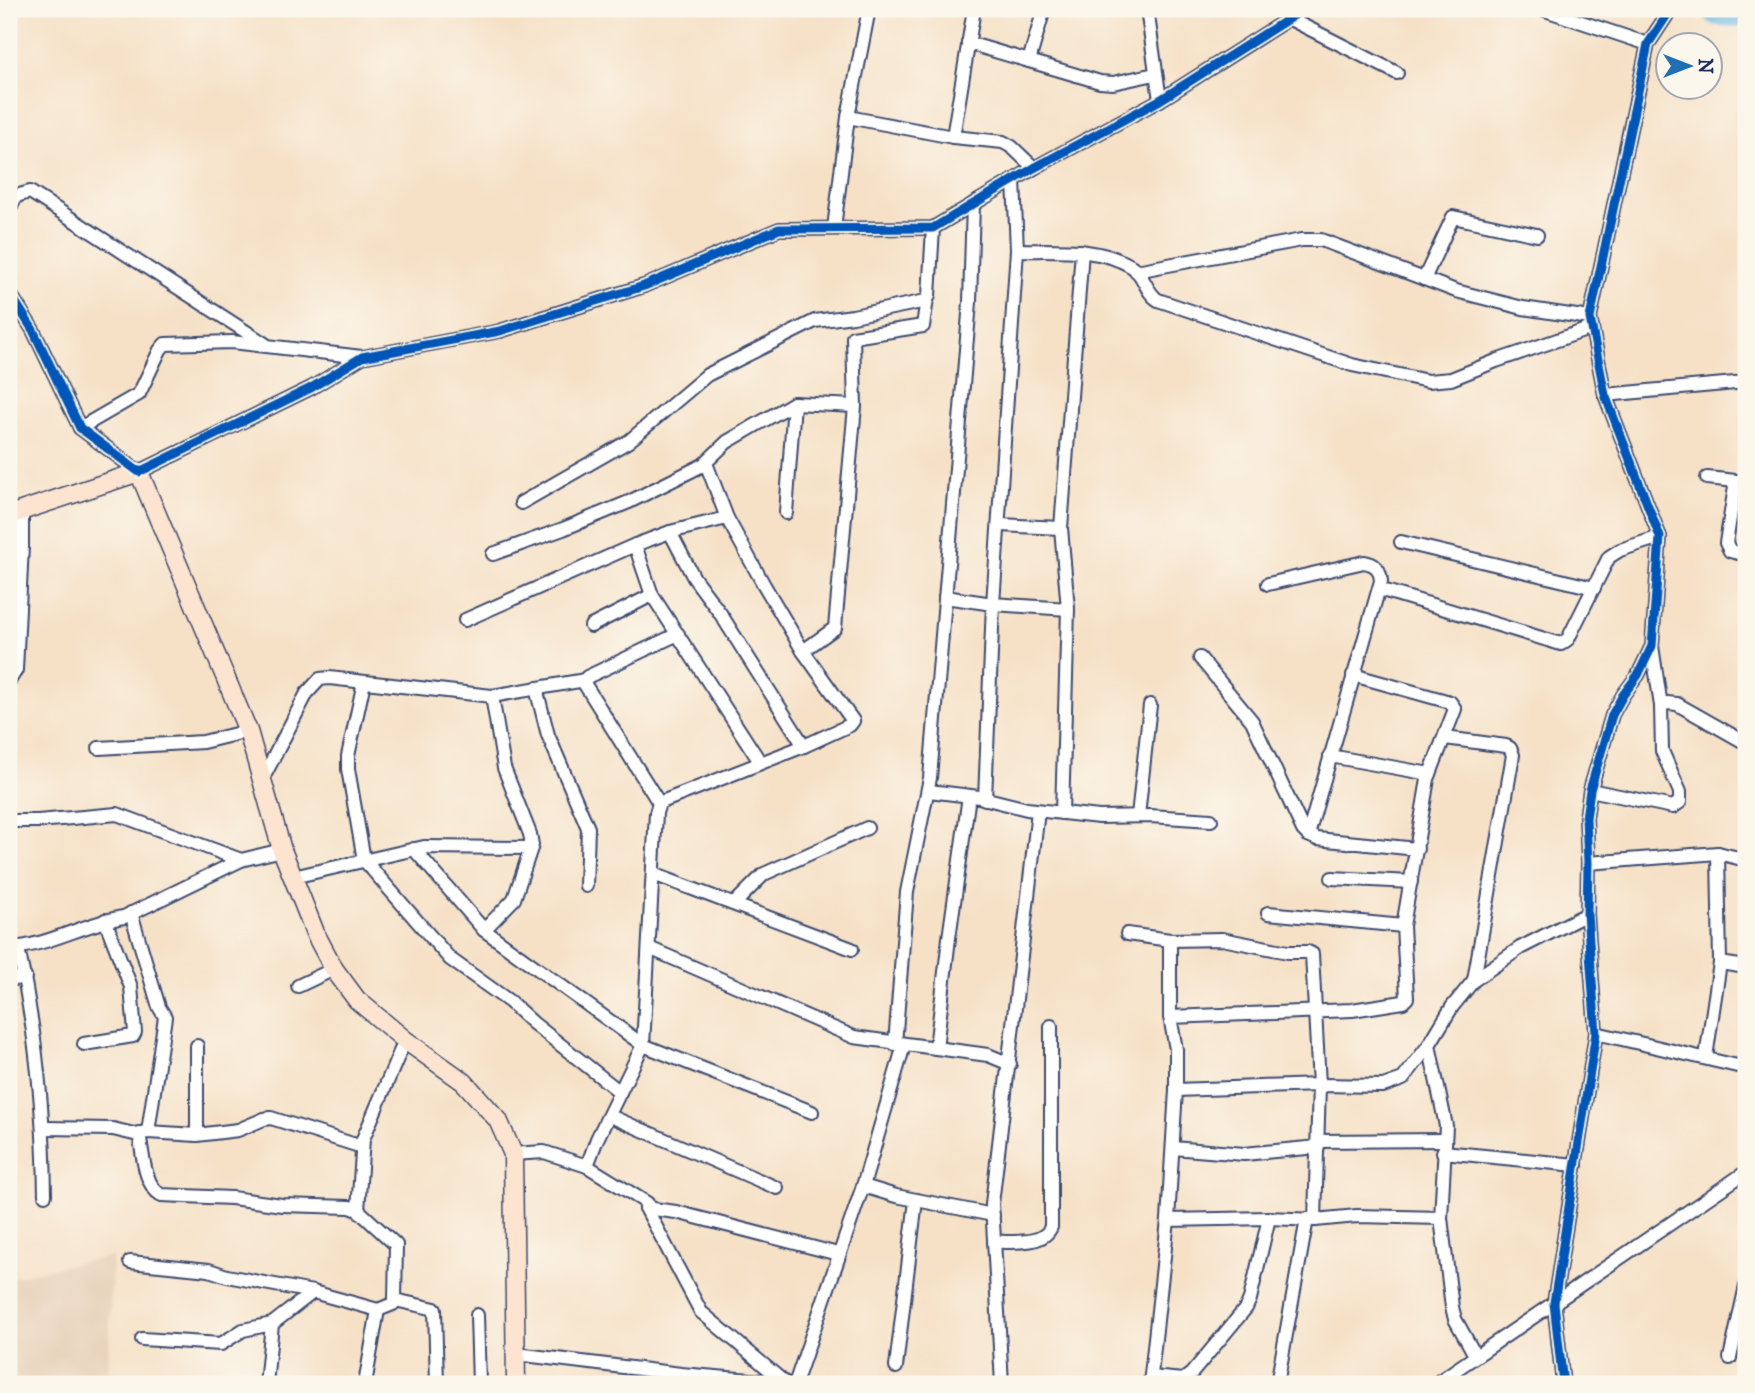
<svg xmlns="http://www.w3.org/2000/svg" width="1755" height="1393" font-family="'IM FELL DW Pica',serif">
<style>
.built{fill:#e6d0b7}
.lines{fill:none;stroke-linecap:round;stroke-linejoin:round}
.river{stroke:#6abae5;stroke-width:30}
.street-casing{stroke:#3c4a6e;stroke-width:16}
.secondary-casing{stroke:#3c4a6e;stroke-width:21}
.street{stroke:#fff;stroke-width:12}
.secondary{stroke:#fde4d0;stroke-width:18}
.cycleway-casing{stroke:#fbf7ec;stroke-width:13}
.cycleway{stroke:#0057b8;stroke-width:9}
</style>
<rect width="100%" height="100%" fill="#fbf7ec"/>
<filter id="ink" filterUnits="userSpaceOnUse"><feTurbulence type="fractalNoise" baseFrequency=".0143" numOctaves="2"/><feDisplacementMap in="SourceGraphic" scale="14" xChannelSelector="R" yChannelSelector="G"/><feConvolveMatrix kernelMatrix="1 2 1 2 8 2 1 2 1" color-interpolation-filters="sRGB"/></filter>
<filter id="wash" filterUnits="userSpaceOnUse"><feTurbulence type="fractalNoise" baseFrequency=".00686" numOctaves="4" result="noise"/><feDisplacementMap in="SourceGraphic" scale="28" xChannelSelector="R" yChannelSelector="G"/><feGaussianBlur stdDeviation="1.57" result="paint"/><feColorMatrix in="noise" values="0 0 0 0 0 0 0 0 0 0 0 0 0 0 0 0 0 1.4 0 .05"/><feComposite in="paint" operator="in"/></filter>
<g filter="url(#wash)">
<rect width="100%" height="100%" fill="#f6e1c7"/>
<path class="built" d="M112 1256 108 1384H9V1278Z"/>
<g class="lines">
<path class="river" d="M1717 9 1719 11 1746 12"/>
</g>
</g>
<g filter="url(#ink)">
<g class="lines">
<g class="street-casing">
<g id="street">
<path d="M1147 9 1160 100"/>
<path d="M1542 9 1648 44"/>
<path d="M1288 18 1397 73"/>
<path d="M968 43 1100 82 1113 83 1155 74"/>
<path d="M1029 61 1044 9"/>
<path d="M848 117 953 137 1003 142 1012 147 1034 168"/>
<path d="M953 137 974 9"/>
<path d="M9 211 16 196 30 192 265 344"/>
<path d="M834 228 848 117 869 9"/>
<path d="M1017 250C1053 251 1098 246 1131 266 1144 273 1145 292 1158 300L1352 365 1428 381 1451 379 1496 361 1592 328"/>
<path d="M1136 271 1302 240H1321L1456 291 1523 308 1590 318"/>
<path d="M1424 279 1453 217 1537 235"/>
<path d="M9 292 33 330 80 428 139 472 311 388 362 357 500 331 644 286 779 229 933 228 1034 168 1160 100 1304 9"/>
<path d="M1605 395 1746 382"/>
<path d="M80 428 139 394 160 350 165 344 232 342 362 357"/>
<path d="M1707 478 1746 482"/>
<path d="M1736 481 1726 543 1730 551 1746 555"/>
<path d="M521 503 629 441 707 375 815 321 853 316 926 301 929 296 933 228"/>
<path d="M786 513 794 403"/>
<path d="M1000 525 1061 528"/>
<path d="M670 532 694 578 720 613 804 746"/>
<path d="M1401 542 1594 588"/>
<path d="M635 545 652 595 760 762"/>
<path d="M9 551 22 546V511"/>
<path d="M493 554 563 529 629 502 703 465 727 442 794 403 855 406"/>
<path d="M1268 584 1364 562C1376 564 1380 569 1381 581L1308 835"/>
<path d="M1379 589 1561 644 1568 639 1609 557 1620 550 1660 537"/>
<path d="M945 597 993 604 1068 609"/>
<path d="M465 620 635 545 670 532 727 518"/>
<path d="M591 626 652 595"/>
<path d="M1652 646 1661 706 1667 703 1677 704 1746 743"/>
<path d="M803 651 835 628 855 406 853 337 923 326 927 299"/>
<path d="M1200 658 1252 721 1303 830 1308 835 1317 839 1417 849"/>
<path d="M9 681 16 670 22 546"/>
<path d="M364 682 348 756V769L364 860 450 959 510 1002 533 1023 620 1092"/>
<path d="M536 688 548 735 588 828 586 886"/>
<path d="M1445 738 1506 746 1510 748 1513 755 1474 980"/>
<path d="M99 748 203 742 248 731"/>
<path d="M1330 756 1430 774"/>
<path d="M262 780 307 693 320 679 329 678 492 696 585 680"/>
<path d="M1590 790 1673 807 1680 802V792L1662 751 1661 706"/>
<path d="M929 791 979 797 1027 809 1099 817 1150 816 1211 820"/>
<path d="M985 799 993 604 1017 250 1014 180"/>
<path d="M659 803 584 683 587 677 678 634"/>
<path d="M1062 813 1068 609 1061 528 1082 251"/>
<path d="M1138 816 1150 705"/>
<path d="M9 821H38L117 814 241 860 282 850"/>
<path d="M414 849 484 930 643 1045 812 1112"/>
<path d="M1588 863 1718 853 1746 860"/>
<path d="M653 874 852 949"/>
<path d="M293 877 424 847 531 848"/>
<path d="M1332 878 1411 882"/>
<path d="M734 904 764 874 867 828"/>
<path d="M131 913 159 1007 165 1017 148 1132"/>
<path d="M1268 913 1403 926"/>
<path d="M484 930 514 899 532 845 530 834 504 768 492 696"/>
<path d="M1127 934 1170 940 1222 939 1288 952H1308L1312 954 1319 1085 1315 1220"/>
<path d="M9 948C49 946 84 923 124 917L241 860"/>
<path d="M18 948C36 1030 44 1112 45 1195"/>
<path d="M649 948 854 1037 988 1055 1010 1064"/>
<path d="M1720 963 1746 967"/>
<path d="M9 980 25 977"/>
<path d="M298 986 334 969"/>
<path d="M1170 1017 1352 1010 1403 1002 1407 998 1403 926 1428 779 1455 709 1450 702 1353 675"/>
<path d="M1596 1033 1746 1068"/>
<path d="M84 1044 133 1036 135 1032 131 987 105 920"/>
<path d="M895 1044 907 892 930 778 970 302 973 204"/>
<path d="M1429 1045 1446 1126 1441 1218 1452 1307 1455 1319 1475 1355"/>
<path d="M936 1048 949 938 969 796"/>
<path d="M1706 1057 1720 963 1718 853"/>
<path d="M1176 1090 1319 1085 1383 1086 1403 1079 1429 1045 1452 1007 1474 980 1520 948 1587 914"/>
<path d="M610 1116 777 1188"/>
<path d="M44 1128 113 1129 134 1134 148 1132 197 1135 238 1130 264 1119 271 1118 362 1147"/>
<path d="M139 1133C143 1152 143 1184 161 1195L232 1198 282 1205 350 1207 358 1210 396 1245 395 1300 393 1304 378 1310 365 1384"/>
<path d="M197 1135V1046"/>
<path d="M1318 1141 1445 1140"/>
<path d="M1173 1148 1244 1154 1318 1147"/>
<path d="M1443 1152 1576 1165"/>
<path d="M513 1154 544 1152 587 1166 647 1203 646 1208 701 1312 784 1382"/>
<path d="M587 1166 597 1139 643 1045 656 813 659 803 804 746 850 725 853 721 803 651 764 585 727 518 706 463"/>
<path d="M863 1186 896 1196 993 1215"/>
<path d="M646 1208 676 1212 838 1254"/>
<path d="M358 1210 363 1139 405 1040"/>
<path d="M1168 1220 1269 1218 1315 1220 1357 1216 1441 1218"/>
<path d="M994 1242C1012 1241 1043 1246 1051 1227V1026"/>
<path d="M130 1262 209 1270 227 1276 313 1292 378 1310"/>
<path d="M395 1300 435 1309 437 1384"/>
<path d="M477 1315 479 1384"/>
<path d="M142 1339 221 1344 243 1330 272 1324 313 1292"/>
<path d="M516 1354 681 1374 785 1383"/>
<path d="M1730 1358 1746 1286"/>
<path d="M896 1367 916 1200"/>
<path d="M1151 1377 1183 1380 1191 1374 1246 1308 1250 1299 1269 1218"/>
<path d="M266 1384 272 1324"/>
<path d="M795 1384 863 1186 904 1045"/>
<path d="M1002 1384 992 1204 1038 811"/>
<path d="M1150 1384 1168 1220 1176 1090V1049L1170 1017V940"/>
<path d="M1277 1384 1307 1219"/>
<path d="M1435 1384 1746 1172"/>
<path d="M1563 1384 1554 1303 1596 1033 1587 914 1588 863 1586 818 1590 790 1612 715 1623 695 1638 675 1652 646 1660 537 1605 395 1590 318 1648 44 1671 9"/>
</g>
</g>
<g class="secondary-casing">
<path id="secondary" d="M9 515 139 472 248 731 282 850 316 935 334 969 357 1000 405 1040 464 1082 498 1120 513 1154 516 1384"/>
</g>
<use href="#street" class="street"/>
<use href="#secondary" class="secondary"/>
<g class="cycleway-casing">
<g id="cycleway">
<path d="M9 292 33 330 80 428 139 472 311 388 362 357 500 331 644 286 779 229 933 228 1034 168 1160 100 1304 9"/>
<path d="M1563 1384 1554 1303 1596 1033 1587 914 1588 863 1586 818 1590 790 1612 715 1623 695 1638 675 1652 646 1660 537 1605 395 1590 318 1648 44 1671 9"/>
</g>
</g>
<use href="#cycleway" class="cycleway"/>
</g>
</g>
<rect width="1755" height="1393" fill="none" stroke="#fbf7ec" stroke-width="35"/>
<g transform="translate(1689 66) rotate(90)"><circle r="33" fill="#fbf7ec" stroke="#a1a7b3" stroke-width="2"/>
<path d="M0-5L12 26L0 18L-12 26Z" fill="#1f6fb2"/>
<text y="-10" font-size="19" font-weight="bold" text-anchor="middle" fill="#1b2f5e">N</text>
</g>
</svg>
